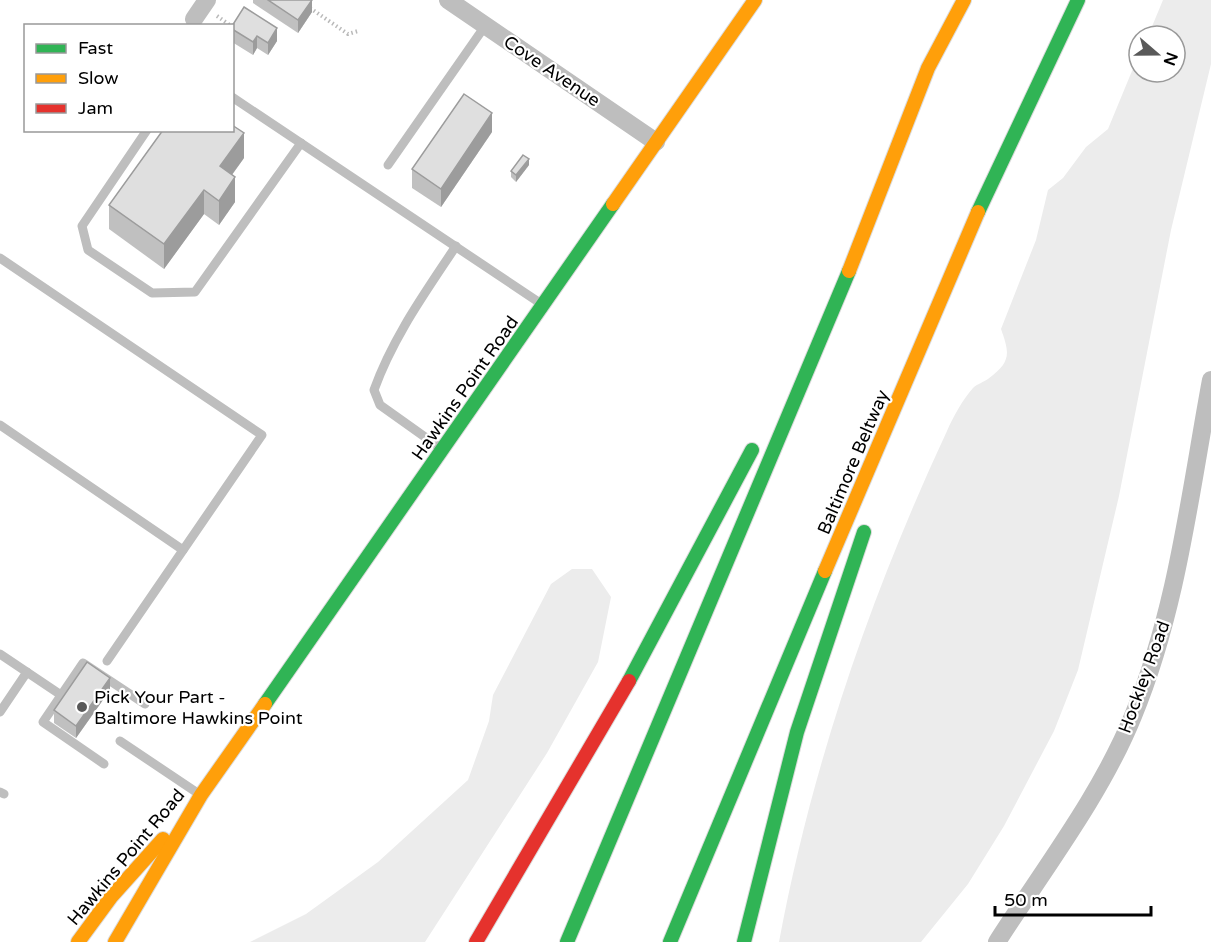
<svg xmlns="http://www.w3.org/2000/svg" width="1211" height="942" font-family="'Varela Round',sans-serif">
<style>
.green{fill:#ececec}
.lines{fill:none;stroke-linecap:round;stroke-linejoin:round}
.fast-casing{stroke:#dbdbdb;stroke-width:16}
.slow-casing{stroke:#dbdbdb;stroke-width:16}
.jam-casing{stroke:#dbdbdb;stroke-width:16}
.path{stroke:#b9b9b9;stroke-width:4;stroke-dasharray:1.5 3;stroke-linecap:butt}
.lane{stroke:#bebebe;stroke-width:9}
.street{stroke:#bebebe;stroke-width:18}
.fast{stroke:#30b455;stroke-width:14}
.slow{stroke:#ff9f0a;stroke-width:14}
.jam{stroke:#e5322d;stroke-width:14}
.wall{fill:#c0c0c0}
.shaded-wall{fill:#9c9c9c}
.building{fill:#dfdfdf;stroke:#9c9c9c;stroke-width:1.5}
.poi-dot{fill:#595959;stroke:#fff;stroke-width:2}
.labels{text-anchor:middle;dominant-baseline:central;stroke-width:4.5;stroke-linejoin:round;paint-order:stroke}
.street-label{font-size:18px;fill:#000;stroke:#fff}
.poi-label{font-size:18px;fill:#000;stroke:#fff;text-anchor:start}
</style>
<rect width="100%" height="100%" fill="#fff"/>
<g class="green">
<path d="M1163 0H1211V64L1171 230 1119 496 1078 670 1054 731 1004 826 968 884 921 942H779C812 765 871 594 947 431 953 417 963 399 973 388 977 384 984 382 988 379 1011 362 1010 354 1001 329L1036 240 1048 190 1063 178 1086 147 1108 129 1139 54V72H1175V36H1148Z"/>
<path d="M572 569H592L611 597 598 662 547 753 425 942H250L306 914 378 862 468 780 489 721 493 695 551 584Z"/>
</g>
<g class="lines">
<g class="fast-casing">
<g id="fast">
<path d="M978 212 1078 0"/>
<path d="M629 681 752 450"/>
<path d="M265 704 613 204"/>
<path d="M567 942 849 271"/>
<path d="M670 942 825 571"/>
<path d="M744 942 797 732 864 532"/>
</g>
</g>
<g class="slow-casing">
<g id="slow">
<path d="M613 204 755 0"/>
<path d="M849 271 928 68 964 0"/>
<path d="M825 571 978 212"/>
<path d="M78 942 111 897 163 839"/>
<path d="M115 942 201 795 265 704"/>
</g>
</g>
<g class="jam-casing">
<path id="jam" d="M476 942 629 681"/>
</g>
<g class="path">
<path d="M310 8 348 34 358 31"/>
<path d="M217 16 231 26"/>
</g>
<g class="lane">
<path d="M232 97 540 303"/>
<path d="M147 130 82 226 88 250 152 293 195 292 301 143"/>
<path d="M388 165 485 26"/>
<path d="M0 258 262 435 107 661"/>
<path d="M0 425 183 550"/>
<path d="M439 447 380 405 374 390C393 337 425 293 456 246"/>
<path d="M0 654 61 695"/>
<path d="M0 712 27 672"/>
<path d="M120 741 199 794"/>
<path d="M104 764 43 722 83 663 145 704"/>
<path d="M0 792 4 794"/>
</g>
<g class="street">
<path d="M448 0 656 142"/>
<path d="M194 19 207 0"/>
<path d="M997 942C1043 870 1101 795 1133 716 1177 610 1190 493 1211 380"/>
</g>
<use href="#fast" class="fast"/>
<use href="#slow" class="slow"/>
<use href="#jam" class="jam"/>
</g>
<g class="wall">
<path d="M253 0H312V12L298 33 253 3Z"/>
<path d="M232 26 277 41 268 55 257 48 253 55 232 42Z"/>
<path d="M492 132 441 207 412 188V169Z"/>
<path d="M244 158 232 175 235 202 219 225 204 214 164 269 109 229V205Z"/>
<path d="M529 165 516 182 511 177V171Z"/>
<path d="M110 690 76 738 54 723V710Z"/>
</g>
<g class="shaded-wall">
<path d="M312 0V12L298 33V20Z"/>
<path d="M277 28V41L268 55V43Z"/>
<path d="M257 36V48L253 55V42Z"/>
<path d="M492 113V132L441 207V189Z"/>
<path d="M244 133V158L220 191V166Z"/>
<path d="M529 159V165L516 182V175Z"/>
<path d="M235 177V202L219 225V201Z"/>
<path d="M204 190V214L164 269V244Z"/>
<path d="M110 678V690L76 738V726Z"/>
</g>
<g class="building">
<path d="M268 0H312L298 20Z"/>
<path d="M244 7 277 28 268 43 257 36 253 42 232 29V26Z"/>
<path d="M464 94 492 113 441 189 412 169Z"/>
<path d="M232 125 244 133 220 166 235 177 219 201 204 190 164 244 109 205 163 130H232Z"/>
<path d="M523 155 529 159 516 175 511 171Z"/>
<path d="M87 662 110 678 76 726 54 710Z"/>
</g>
<circle class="poi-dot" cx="82" cy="707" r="6"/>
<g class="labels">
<g class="street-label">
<text transform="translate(552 71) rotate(34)">Cove Avenue</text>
<text transform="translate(465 388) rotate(-55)">Hawkins Point Road</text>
<text transform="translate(853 462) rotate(-67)">Baltimore Beltway</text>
<text transform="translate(1144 677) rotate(-70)">Hockley Road</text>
<text transform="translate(126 857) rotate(-50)">Hawkins Point Road</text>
</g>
<g class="poi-label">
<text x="94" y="697">Pick Your Part -<tspan x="94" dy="21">Baltimore Hawkins Point</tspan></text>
</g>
</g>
<rect x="24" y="24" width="210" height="108" fill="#ffffff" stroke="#999999" stroke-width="1.5"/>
<rect x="36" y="44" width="30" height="9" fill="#30b455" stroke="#999999" stroke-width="1.5"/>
<text x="78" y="54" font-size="18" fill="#000000">Fast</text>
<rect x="36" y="74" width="30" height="9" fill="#ff9f0a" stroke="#999999" stroke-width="1.5"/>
<text x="78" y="84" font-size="18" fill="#000000">Slow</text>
<rect x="36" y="104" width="30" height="9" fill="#e5322d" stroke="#999999" stroke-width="1.5"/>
<text x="78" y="114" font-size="18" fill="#000000">Jam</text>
<g transform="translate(1157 54) rotate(110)"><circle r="28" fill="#ffffff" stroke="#999999" stroke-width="1.5"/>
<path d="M0-4.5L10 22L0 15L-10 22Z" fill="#595959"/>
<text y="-9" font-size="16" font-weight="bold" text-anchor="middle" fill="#000000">N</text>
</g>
<path d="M995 906v9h156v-9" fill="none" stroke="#000000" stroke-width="3"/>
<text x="1004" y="906" font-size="18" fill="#000000" stroke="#ffffff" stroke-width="4.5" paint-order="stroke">50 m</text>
</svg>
